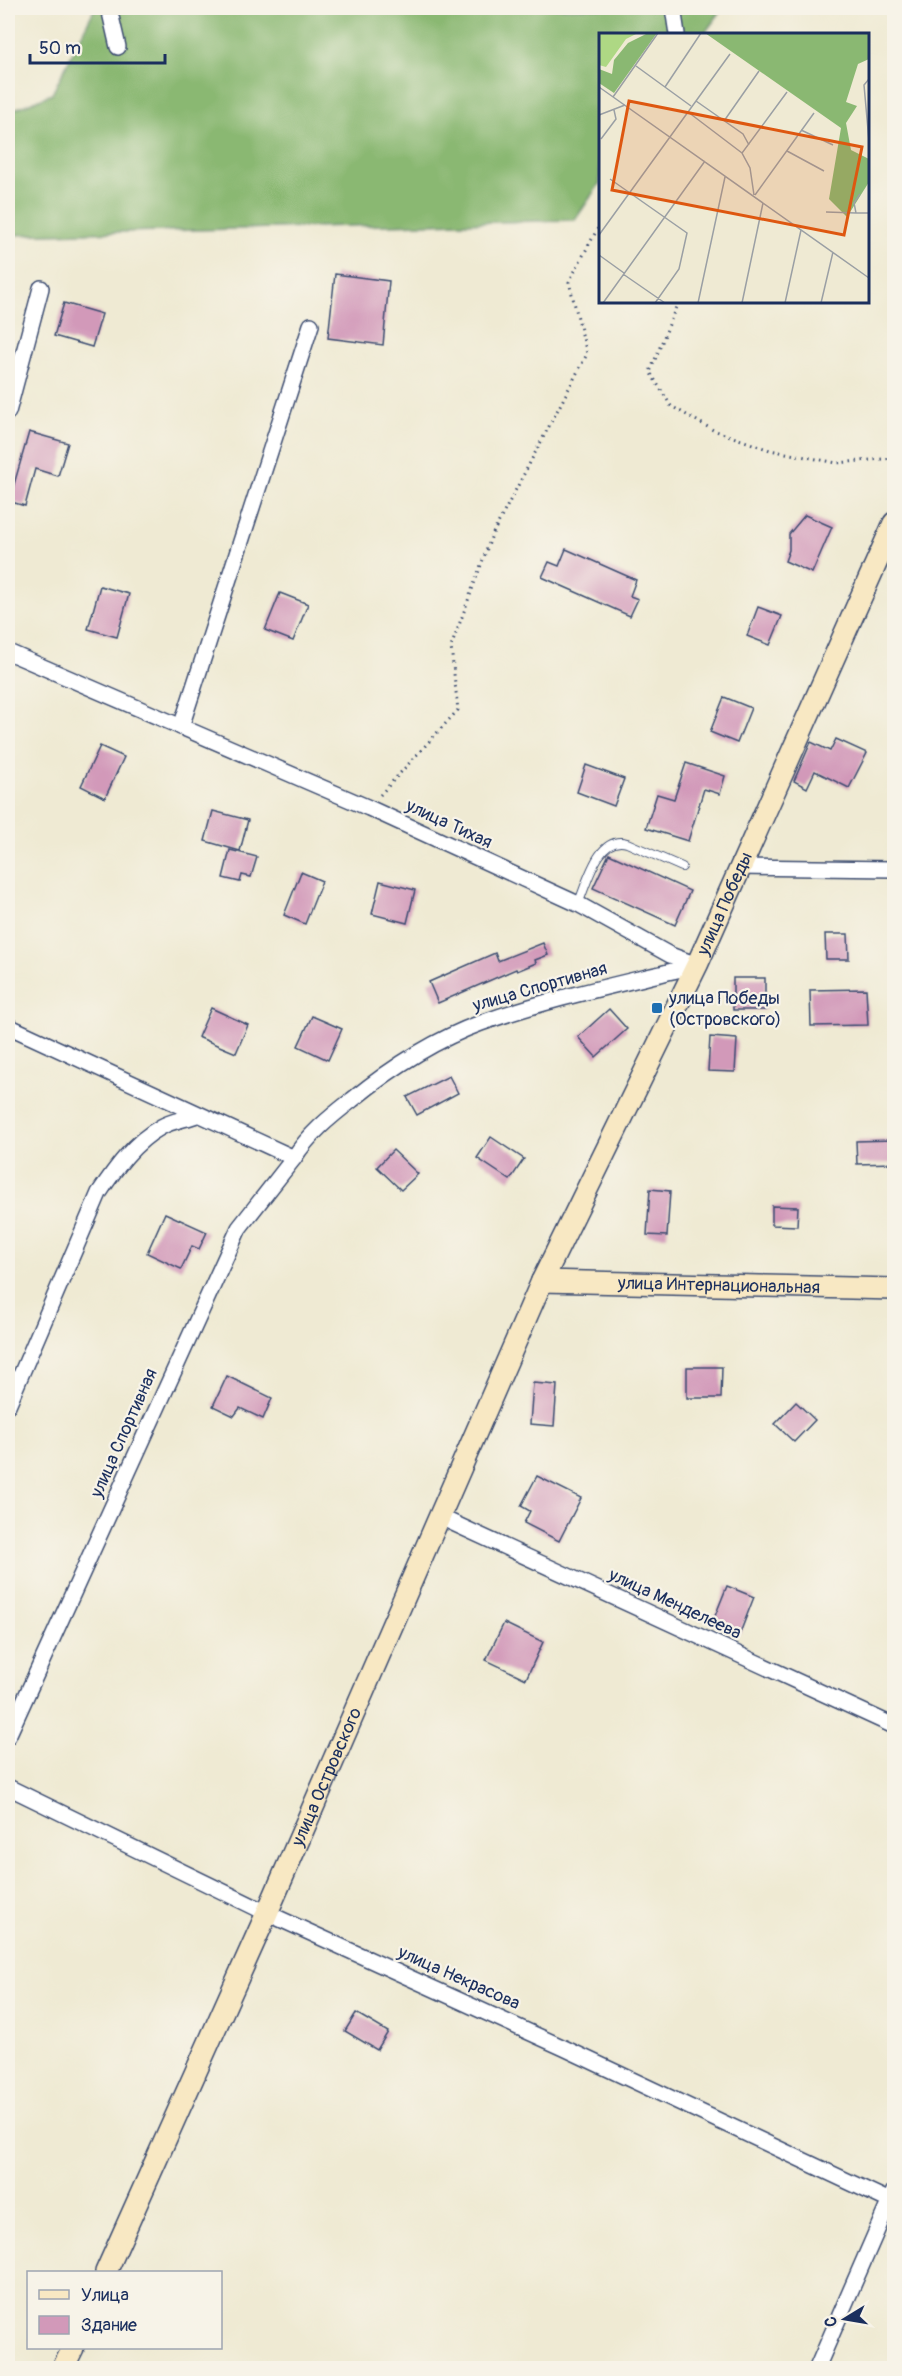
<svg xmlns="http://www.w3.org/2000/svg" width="902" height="2376" font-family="Pangolin,sans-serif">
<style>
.forest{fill:#8ab872;stroke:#527468;stroke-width:1.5}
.building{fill:#d299b9}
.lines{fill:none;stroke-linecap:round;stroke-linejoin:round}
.lane-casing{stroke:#3b4b70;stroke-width:10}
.street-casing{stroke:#3b4b70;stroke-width:18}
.secondary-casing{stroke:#3b4b70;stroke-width:24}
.path{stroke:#3b4b70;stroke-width:3;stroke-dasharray:1.5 4.5;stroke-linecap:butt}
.lane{stroke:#fff;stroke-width:8}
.street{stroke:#fff;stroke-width:15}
.secondary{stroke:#f8e8c3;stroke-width:21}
.poi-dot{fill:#1f6fb2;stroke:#f7f3e8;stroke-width:2}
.labels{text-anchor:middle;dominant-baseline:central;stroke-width:4.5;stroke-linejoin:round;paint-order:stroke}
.street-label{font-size:18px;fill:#1b2f5e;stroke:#f7f3e8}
.poi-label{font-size:18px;fill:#1b2f5e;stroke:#f7f3e8;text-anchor:start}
.inset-road{fill:none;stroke:#9a9fa4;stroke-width:1.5}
.view{fill:#de5710;fill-opacity:0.15;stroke:#de5710;stroke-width:3}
.inset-edge{fill:none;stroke:#1b2f5e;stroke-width:3}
</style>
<rect width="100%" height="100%" fill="#f7f3e8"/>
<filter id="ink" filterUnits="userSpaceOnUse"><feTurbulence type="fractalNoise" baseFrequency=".0167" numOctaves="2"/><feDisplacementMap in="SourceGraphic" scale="12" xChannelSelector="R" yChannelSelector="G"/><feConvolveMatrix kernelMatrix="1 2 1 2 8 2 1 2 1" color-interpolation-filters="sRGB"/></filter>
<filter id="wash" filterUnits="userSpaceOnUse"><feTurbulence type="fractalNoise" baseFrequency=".008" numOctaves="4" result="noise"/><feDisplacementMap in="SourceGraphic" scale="24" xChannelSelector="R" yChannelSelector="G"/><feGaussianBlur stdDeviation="1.35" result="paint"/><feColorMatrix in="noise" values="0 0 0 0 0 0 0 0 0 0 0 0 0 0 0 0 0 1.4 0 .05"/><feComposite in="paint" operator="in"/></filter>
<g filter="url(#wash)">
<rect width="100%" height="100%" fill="#efead3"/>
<path class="forest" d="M95 8H713L721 11 704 34H600V183L575 220 8 235V112L52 94Z"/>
<g id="blocks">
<g class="building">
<path d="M335 274 389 281 383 345 328 338Z"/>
<path d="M64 303 102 314 92 347 54 336Z"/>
<path d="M29 432 68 443 58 476 35 469 25 506 8 501V487L13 488Z"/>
<path d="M805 515 832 527 812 573 785 561 789 550V534Z"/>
<path d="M566 549 636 580 630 596 638 599 630 616 542 577 549 562 559 566Z"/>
<path d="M100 586 129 594 117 637 88 629Z"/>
<path d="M280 593 308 604 293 641 265 630Z"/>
<path d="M758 607 782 616 770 645 747 636Z"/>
<path d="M724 697 751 708 737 743 710 732Z"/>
<path d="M836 739 867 753 849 788 815 771 807 788 794 781 811 742 830 751Z"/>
<path d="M100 746 124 757 105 798 81 786Z"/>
<path d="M686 763 725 776 720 794 704 789 688 841 646 828 657 794 674 799Z"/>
<path d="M586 765 624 779 614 806 577 792Z"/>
<path d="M213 811 248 820 240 851 205 841Z"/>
<path d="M230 850 257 857 251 877 242 875 240 882 223 878Z"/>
<path d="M609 854 690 891 675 925 593 888Z"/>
<path d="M301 872 322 881 305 924 284 915Z"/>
<path d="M380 881 415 890 407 923 372 914Z"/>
<path d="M825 934H848L849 959H826Z"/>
<path d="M543 943 548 955 535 960 536 963 517 971 516 969 438 1003 429 982 495 953 498 961Z"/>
<rect x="733" y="978" width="32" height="32"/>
<path d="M866 989 868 1025 811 1026 810 990Z"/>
<path d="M211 1008 248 1025 236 1053 198 1037Z"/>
<path d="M609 1009 627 1029 596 1057 578 1037Z"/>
<path d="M312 1016 342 1029 328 1060 298 1046Z"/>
<path d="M710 1037 737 1039 735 1072 708 1071Z"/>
<path d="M449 1076 458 1093 417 1115 407 1097Z"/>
<path d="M491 1137 524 1159 510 1180 477 1158Z"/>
<path d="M894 1140V1163L857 1164 856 1141Z"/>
<path d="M393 1150 418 1174 401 1190 377 1167Z"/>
<path d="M650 1189 670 1191 667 1236 647 1235Z"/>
<path d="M772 1206 798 1207 797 1226 772 1225Z"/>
<path d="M165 1213 207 1232 199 1249 192 1246 181 1269 147 1253Z"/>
<path d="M687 1367H722L721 1398H687Z"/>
<path d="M227 1376 272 1398 263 1419 240 1408 234 1416 213 1406Z"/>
<path d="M533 1383 557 1385 554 1426 530 1424Z"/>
<path d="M796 1402 815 1420 794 1442 775 1424Z"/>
<path d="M537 1476 581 1498 559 1541 524 1523 530 1511 521 1506Z"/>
<path d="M727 1586 754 1597 740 1633 713 1621Z"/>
<path d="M504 1623 543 1642 526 1679 486 1660Z"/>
<path d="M356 2013 388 2032 377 2050 345 2031Z"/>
</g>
</g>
</g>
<g filter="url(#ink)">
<use href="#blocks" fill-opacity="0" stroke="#3b4b70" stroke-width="1.5"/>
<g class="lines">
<g class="lane-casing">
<path id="lane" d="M578 904C587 884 598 834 627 843L682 867"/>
</g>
<g class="street-casing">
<g id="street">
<path d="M109 8 118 47"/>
<path d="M673 8 677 34"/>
<path d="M8 412 41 288"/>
<path d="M8 652 369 808 578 904 670 955 697 965"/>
<path d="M181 727 311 325"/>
<path d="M740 867 894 869"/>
<path d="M8 1026 294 1158C308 1135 330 1117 352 1100 390 1069 434 1040 481 1023 550 998 625 983 697 965"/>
<path d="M8 1405 99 1193C115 1169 134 1142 161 1127 171 1121 186 1119 197 1115"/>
<path d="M440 1517 894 1726"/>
<path d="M8 1736 239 1228 294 1158"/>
<path d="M8 1787 267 1913 564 2048 894 2203"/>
<path d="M817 2368 894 2191"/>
</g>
</g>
<g class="secondary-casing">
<g id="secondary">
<path id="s1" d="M542 1281 894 1289"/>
<path id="s2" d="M106 2272 267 1913 542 1281 697 965 894 523"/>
<path d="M63 2368 73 2348"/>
</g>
</g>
<g class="path">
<path d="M678 302 650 372 671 406 713 430 770 450 837 463 894 458"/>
<path d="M380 795 458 710 451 647 492 535 587 354 569 282 600 224"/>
</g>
<use href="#lane" class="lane"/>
<use href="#street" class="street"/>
<use href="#secondary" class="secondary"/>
</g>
</g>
<rect class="poi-dot" x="651" y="1002" width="12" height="12" rx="3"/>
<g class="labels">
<g class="street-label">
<text transform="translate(449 824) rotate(25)">улица Тихая</text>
<text stroke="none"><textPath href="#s2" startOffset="1502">улица Победы</textPath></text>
<text transform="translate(540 987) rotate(-16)">улица Спортивная</text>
<text stroke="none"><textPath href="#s1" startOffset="177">улица Интернациональная</textPath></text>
<text transform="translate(124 1433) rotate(-66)">улица Спортивная</text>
<text transform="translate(675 1604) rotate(25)">улица Менделеева</text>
<text stroke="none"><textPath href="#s2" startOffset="542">улица Островского</textPath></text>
<text transform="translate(459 1978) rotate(24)">улица Некрасова</text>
</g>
<g class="poi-label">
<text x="669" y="998">улица Победы<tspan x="669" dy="21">(Островского)</tspan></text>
</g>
</g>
<g transform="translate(599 33)">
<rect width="270" height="270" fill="#efead3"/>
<path d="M0 0H39L27 6 7 34 0 32Z" fill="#aed884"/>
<path d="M49 0H58L15 60 0 50V36L13 41 15 27 29 10ZM106 0H270V26L259 31 247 69 258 73 247 90 252 117 270 126V149L248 184 230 166 242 95Z" fill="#8ab872"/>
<path class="inset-road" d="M37 33 92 73M270 46 265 52 270 108M0 54 270 245M66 54 102 0M14 64 59 0M97 68 144 101 150 112M89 79 143 120M0 82 26 72M125 88 160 38M202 97 234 112M2 106 17 86 15 77M188 118 225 138M11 146 88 200 80 236 56 270M261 161 255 170 257 180H270M155 162 151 135 143 120 188 59M156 162 215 80M227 179 257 180M0 202 131 21M0 222 25 240M24 241 66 270M4 270 106 128M99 270 126 144M143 270 164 170M186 270 202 197M222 270 234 219"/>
<path class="view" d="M30 68 263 114 245 202 13 157Z"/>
<rect width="270" height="270" class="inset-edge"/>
</g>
<rect width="902" height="2376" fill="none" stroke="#f7f3e8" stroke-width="30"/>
<rect x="27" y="2271" width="195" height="78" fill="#f7f3e8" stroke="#9fa5b1" stroke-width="1.5"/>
<rect x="39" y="2290" width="30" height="9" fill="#f8e8c3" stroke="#9fa5b1" stroke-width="1.5"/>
<text x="81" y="2301" font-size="18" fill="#1b2f5e">Улица</text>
<rect x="39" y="2316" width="30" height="18" fill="#d299b9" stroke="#9fa5b1" stroke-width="1.5"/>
<text x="81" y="2331" font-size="18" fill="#1b2f5e">Здание</text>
<g transform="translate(845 2319) rotate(259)" stroke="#f7f3e8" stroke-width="4.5" paint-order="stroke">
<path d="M0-4.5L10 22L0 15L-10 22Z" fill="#1b2f5e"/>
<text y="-9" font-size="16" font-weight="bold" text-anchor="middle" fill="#1b2f5e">С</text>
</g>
<path d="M30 54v9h135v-9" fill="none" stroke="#1b2f5e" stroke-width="3"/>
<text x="39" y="54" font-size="18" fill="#1b2f5e" stroke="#f7f3e8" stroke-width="4.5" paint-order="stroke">50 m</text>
</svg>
